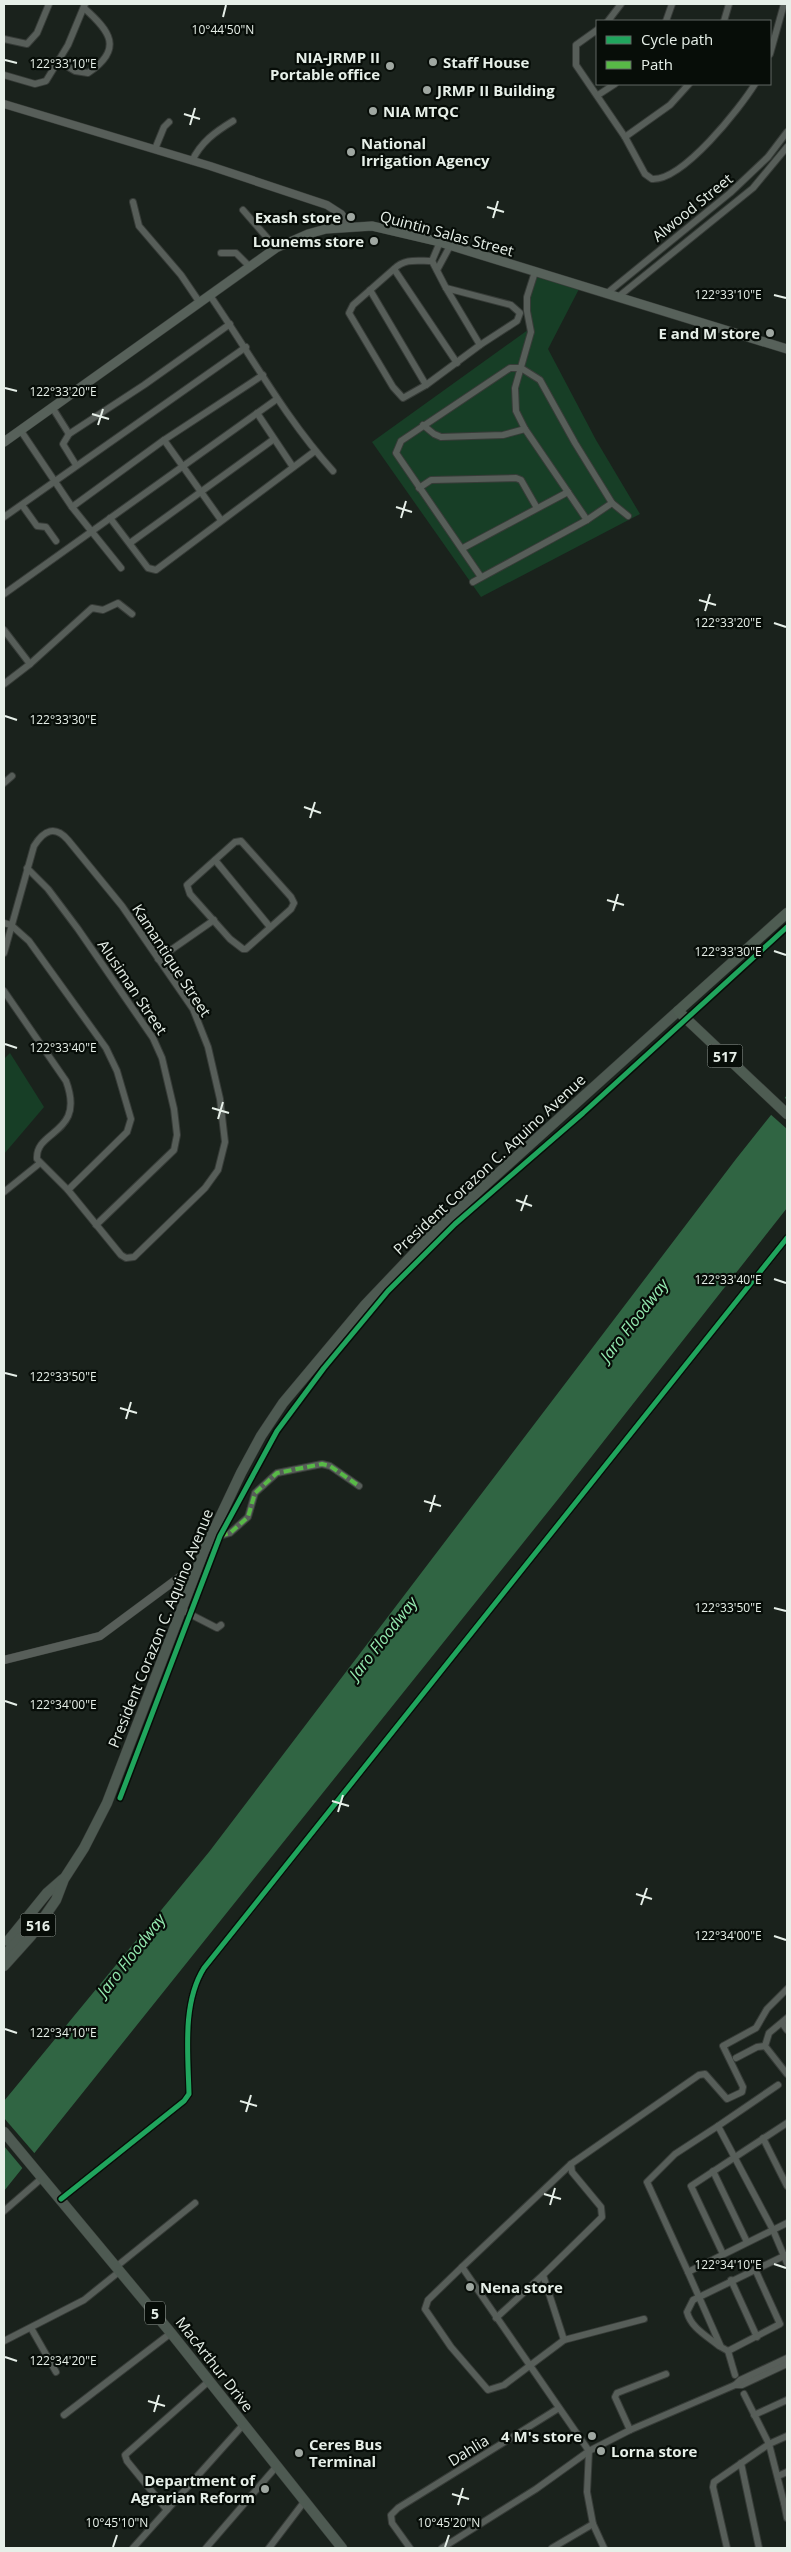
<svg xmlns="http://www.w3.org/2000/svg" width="791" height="2552" font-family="'Open Sans',sans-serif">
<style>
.green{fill:#173e26}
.water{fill:#306543}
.pier{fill:#1a221c}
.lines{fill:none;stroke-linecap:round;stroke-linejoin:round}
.minor-casing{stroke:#373c38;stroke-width:8}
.tertiary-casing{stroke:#373c38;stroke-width:9}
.secondary-casing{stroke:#373c38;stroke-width:10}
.primary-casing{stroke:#373c38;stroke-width:11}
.trunk-casing{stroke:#373c38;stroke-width:11}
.minor{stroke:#575e59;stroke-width:6}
.tertiary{stroke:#575e59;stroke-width:8}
.secondary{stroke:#57615a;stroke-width:9}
.primary{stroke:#4e5a52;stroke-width:10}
.trunk{stroke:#4e5c52;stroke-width:10}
.quiet{stroke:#58b947;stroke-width:4;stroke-dasharray:8 4;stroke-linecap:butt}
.cycleway-casing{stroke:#070d08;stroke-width:8}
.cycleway{stroke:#20a55d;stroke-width:5}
.ticks{fill:none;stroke:#e6efe8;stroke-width:2}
.poi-dot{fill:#9fa7a1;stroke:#070d08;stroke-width:2}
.labels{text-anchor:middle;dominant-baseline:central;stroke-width:4.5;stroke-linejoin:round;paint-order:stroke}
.shield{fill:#070d08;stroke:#a3aba5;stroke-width:1}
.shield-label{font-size:14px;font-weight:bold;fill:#e6efe8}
.poi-label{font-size:15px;font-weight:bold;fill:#e6efe8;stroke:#070d08;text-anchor:start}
.street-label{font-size:15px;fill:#e6efe8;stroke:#070d08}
.water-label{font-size:16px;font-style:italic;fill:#94eab0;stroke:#070d08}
.ticks-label{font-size:12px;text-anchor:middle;fill:#e6efe8;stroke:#070d08;stroke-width:4.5;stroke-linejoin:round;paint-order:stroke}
</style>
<rect width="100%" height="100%" fill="#1a221c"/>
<g class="green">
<path d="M531 275 579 289 548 349 596 440 640 514 481 597 372 442 532 327C518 306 523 298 531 275Z"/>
<path d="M10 1053 44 1107 4 1154V1059Z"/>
</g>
<path class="water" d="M787 1095V1208L559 1498 4 2191V2101L209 1852 736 1159Z"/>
<g class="pier">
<path d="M783 1096 787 1100V1129L769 1113Z"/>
<path d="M4 2118 36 2155 24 2170 4 2146Z"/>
</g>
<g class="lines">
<g class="minor-casing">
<g id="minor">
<path d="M608 21 621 4"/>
<path d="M666 21 672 4"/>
<path d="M724 21 729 4"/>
<path d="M597 30 576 45V65L625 137 645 174 652 179C683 181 740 108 755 84"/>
<path d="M4 39 27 44 37 33 49 4"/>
<path d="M770 54 784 4"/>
<path d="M58 61 75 71 88 73C124 49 110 31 84 8"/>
<path d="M4 75 35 84 46 81 68 45 85 4"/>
<path d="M598 95 615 84"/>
<path d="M625 137 670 105 689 84"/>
<path d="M155 149 164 127 169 122"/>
<path d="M192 161C201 142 215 132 233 121"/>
<path d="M133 202 139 226 181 275 200 303"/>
<path d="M243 210 276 248"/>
<path d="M221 253H236L250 267"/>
<path d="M432 261 440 242"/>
<path d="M394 269 353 305 349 313 393 387 403 398 426 385 480 345 446 288"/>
<path d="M437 270 450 246"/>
<path d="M535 272 527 297V311L531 332 515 388 516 411 525 429 587 520"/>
<path d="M370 290 426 385"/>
<path d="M606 294 730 193 768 157 787 132"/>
<path d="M211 297C251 355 285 418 333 471"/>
<path d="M618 297 753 188 787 147"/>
<path d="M457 363 394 269C405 258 417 261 432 261L446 288 511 305 520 313 517 321 480 345"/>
<path d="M52 407 69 434"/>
<path d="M257 413 293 467"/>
<path d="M423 425 434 434 441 437 503 435 525 429"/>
<path d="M21 431 72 507 121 568"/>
<path d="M164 440 221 520"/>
<path d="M76 465 63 444 69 434 144 385 230 324"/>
<path d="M419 488 431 480 516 478 521 480 537 508"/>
<path d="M22 505 37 526 46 527 56 541"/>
<path d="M72 507 164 440 263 375"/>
<path d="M4 517 246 347"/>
<path d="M110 518 148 568 156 570 315 451"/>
<path d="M130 543 274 439"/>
<path d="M463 548 568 492"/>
<path d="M481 577 396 453 401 441 510 368H521L540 380 575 443 612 503 628 516"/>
<path d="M473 582 587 520 612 503"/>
<path d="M4 594 277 399"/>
<path d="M4 630 30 664"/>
<path d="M4 684 30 664 92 608 103 610 118 603 132 614"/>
<path d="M4 783 12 776"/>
<path d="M241 841 291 897 294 903 291 909 246 949H243L230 939 190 894 187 885 235 842Z"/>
<path d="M215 860 270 927"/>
<path d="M27 868 48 889 78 929 153 1038 162 1058 174 1109 177 1135 174 1150 96 1225"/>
<path d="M4 923 11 925 29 941 106 1048 117 1071 131 1119 127 1132 68 1190"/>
<path d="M4 953 34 846C44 830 55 825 68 840L122 906 193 1009 208 1047 220 1099 225 1142 218 1170 205 1188 134 1257 126 1258 121 1255 68 1190 37 1159C35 1129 86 1135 66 1081L4 991"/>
<path d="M158 959 214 920"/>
<path d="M4 1192 40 1163"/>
<path d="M220 1536 230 1533 248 1517 255 1493 277 1473 322 1464 330 1466 359 1486"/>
<path d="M182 1610 217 1628 221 1625"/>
<path d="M787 2018 769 2033 765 2046 787 2074"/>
<path d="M782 2023 787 2030"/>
<path d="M736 2058 757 2047 765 2046"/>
<path d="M718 2126 778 2085"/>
<path d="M763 2138 787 2186"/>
<path d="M713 2171 747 2242"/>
<path d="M61 2199 184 2101 189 2094C188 2053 182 2003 204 1968L787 1238"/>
<path d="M4 2211 42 2178"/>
<path d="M723 2254 691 2186 787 2123"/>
<path d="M117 2266 195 2203"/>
<path d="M462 2267 428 2300 425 2309 451 2347 488 2390 504 2385 564 2340 644 2319"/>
<path d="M688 2272 647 2182 675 2154 718 2126 773 2230 787 2263"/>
<path d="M731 2280 757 2337"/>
<path d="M496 2318 543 2275"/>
<path d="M31 2328 56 2372"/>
<path d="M564 2340 543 2275 602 2217 601 2207 572 2172 571 2164"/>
<path d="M4 2341 84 2300 120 2271"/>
<path d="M719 2346C707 2336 691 2328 687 2312L693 2300 786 2255"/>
<path d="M728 2351 780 2324 755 2269"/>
<path d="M735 2375 728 2351 721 2347 688 2272 787 2223"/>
<path d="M735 2385H742L787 2364"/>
<path d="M744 2394 769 2444 784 2503 787 2502"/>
<path d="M64 2415 171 2333"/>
<path d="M754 2415 787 2400"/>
<path d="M630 2430 615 2397 617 2393 666 2374"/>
<path d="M741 2463 759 2548"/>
<path d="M778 2476 787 2472"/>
<path d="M784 2503 787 2518"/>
<path d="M167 2510 127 2461 125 2455 209 2381"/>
<path d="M133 2548 243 2425"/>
<path d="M206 2548 276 2467"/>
<path d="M269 2548 304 2502"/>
<path d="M410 2548 392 2523 391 2515 398 2508 559 2408"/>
<path d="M442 2548 536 2489 589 2451 630 2430 735 2385 740 2380 787 2358"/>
<path d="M552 2548 593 2524"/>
<path d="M604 2548 593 2524 587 2492 589 2451 462 2267 571 2164 699 2075 705 2074 727 2099 742 2092 743 2087 723 2046 756 2028 767 2009 787 1989"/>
<path d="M727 2548 713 2487 714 2482 769 2444 787 2436"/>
</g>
</g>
<g class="tertiary-casing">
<g id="tertiary">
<path d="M4 104 210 166 327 205 341 214 350 227"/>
<path d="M4 1660 100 1636 189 1570"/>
</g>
</g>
<g class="secondary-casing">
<path id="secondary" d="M4 442 276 248 308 234 326 229 372 226 436 241 787 349"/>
</g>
<g class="primary-casing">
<g id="primary">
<path d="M8 1941 47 1893 63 1879"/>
<path d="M4 1956 20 1938"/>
<path d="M4 1966 31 1936 56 1900 64 1879 84 1848 107 1803 204 1551 241 1473 261 1436 283 1403 365 1305 442 1224 678 1011"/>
<path d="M4 2132 171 2333 342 2548"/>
</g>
</g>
<g class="trunk-casing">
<path id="trunk" d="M787 913 678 1011 787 1114"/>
</g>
<use href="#minor" class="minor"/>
<use href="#tertiary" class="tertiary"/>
<use href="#secondary" class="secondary"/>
<use href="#primary" class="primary"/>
<use href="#trunk" class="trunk"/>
<path class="quiet" d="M220 1536 230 1533 248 1517 255 1493 277 1473 322 1464 330 1466 359 1486"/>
<g class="cycleway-casing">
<g id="cycleway">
<path d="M120 1798 220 1536 277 1431 324 1368 388 1291 455 1224 583 1113 787 927"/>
<path d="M61 2199 184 2101 189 2094C188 2053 182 2003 204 1968L787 1238"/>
</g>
</g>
<use href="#cycleway" class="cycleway"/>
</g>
<path class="ticks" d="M223 17 226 5M5 60 17 63M184 114 200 119M190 125 195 108M487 207 504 212M493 218 498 201M774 295 786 298M5 388 17 391M92 414 109 419M98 425 103 409M396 507 412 512M401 518 406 501M699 600 716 605M705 611 710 594M774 623 786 627M5 716 17 720M304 807 321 813M310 818 315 802M607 900 624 905M613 911 618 894M774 951 786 955M5 1044 17 1048M212 1108 229 1113M218 1119 223 1102M516 1200 532 1206M521 1211 527 1195M774 1279 786 1283M5 1373 17 1376M120 1408 137 1413M126 1419 131 1402M424 1501 441 1506M430 1512 435 1495M774 1608 786 1611M5 1701 17 1705M332 1801 349 1806M338 1812 343 1795M636 1894 652 1899M641 1905 647 1888M774 1936 786 1940M5 2029 17 2033M240 2101 257 2106M246 2112 251 2095M544 2194 561 2199M550 2205 555 2188M774 2264 786 2268M5 2357 17 2361M148 2401 165 2406M154 2412 159 2395M452 2494 469 2499M458 2505 463 2488M113 2547 117 2535M445 2547 449 2535"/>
<g class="poi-dot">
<circle cx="433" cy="62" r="5"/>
<circle cx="390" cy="66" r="5"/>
<circle cx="427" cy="90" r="5"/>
<circle cx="373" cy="111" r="5"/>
<circle cx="351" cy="152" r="5"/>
<circle cx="351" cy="217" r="5"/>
<circle cx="374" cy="241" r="5"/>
<circle cx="770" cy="333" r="5"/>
<circle cx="470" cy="2287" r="5"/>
<circle cx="592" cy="2436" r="5"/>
<circle cx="601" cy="2451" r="5"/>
<circle cx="299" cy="2453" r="5"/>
<circle cx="265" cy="2489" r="5"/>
</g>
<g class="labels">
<g class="shield">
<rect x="707.5" y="1044.5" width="35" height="23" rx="4"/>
<rect x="20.5" y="1913.5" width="35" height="23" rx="4"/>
<rect x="145" y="2301.5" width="20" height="23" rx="4"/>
</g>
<g class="shield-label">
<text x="725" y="1056">517</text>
<text x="38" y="1925">516</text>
<text x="155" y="2313">5</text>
</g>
<g class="poi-label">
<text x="380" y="57" text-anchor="end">NIA-JRMP II<tspan x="380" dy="17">Portable office</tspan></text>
<text x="443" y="62">Staff House</text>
<text x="437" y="90">JRMP II Building</text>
<text x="383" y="111">NIA MTQC</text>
<text x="361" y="143">National<tspan x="361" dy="17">Irrigation Agency</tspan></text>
<text x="341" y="217" text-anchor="end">Exash store</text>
<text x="364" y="241" text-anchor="end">Lounems store</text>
<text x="760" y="333" text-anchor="end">E and M store</text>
<text x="480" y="2287">Nena store</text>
<text x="582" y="2436" text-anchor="end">4 M's store</text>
<text x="309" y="2444">Ceres Bus<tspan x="309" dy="17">Terminal</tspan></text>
<text x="611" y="2451">Lorna store</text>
<text x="255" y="2480" text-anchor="end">Department of<tspan x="255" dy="17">Agrarian Reform</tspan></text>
</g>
<g class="street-label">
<text transform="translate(692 207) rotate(-39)">Alwood Street</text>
<text transform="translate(447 233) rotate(15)">Quintin Salas Street</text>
<text transform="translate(172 960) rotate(57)">Kamantique Street</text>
<text transform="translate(133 987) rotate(56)">Alusiman Street</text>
<text transform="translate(489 1164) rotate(-43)">President Corazon C. Aquino Avenue</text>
<text transform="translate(160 1628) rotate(-68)">President Corazon C. Aquino Avenue</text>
<text transform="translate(215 2364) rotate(52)">MacArthur Drive</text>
<text transform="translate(468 2450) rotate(-32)">Dahlia</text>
</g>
<g class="water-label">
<text transform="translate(634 1320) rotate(-52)">Jaro Floodway</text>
<text transform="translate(383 1638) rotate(-52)">Jaro Floodway</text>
<text transform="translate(131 1955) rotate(-52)">Jaro Floodway</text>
</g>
</g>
<g class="ticks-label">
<text x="223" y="34">10°44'50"N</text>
<text x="63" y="68">122°33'10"E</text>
<text x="728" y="299">122°33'10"E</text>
<text x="63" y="396">122°33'20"E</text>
<text x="728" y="627">122°33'20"E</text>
<text x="63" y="724">122°33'30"E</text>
<text x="728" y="956">122°33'30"E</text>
<text x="63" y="1052">122°33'40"E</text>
<text x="728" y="1284">122°33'40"E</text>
<text x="63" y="1381">122°33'50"E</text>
<text x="728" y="1612">122°33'50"E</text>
<text x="63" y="1709">122°34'00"E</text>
<text x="728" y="1940">122°34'00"E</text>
<text x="63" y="2037">122°34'10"E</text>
<text x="728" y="2269">122°34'10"E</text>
<text x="63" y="2365">122°34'20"E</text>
<text x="117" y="2527">10°45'10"N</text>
<text x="449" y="2527">10°45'20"N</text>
</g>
<rect width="791" height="2552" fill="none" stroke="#e6efe8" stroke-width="10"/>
<rect x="596" y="20" width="175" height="65" fill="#070d08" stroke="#606762"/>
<rect x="606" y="36" width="25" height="8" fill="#20a55d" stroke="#606762"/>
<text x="641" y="45" font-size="15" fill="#e6efe8">Cycle path</text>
<rect x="606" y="61" width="25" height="8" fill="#58b947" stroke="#606762"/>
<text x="641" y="70" font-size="15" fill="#e6efe8">Path</text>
</svg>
